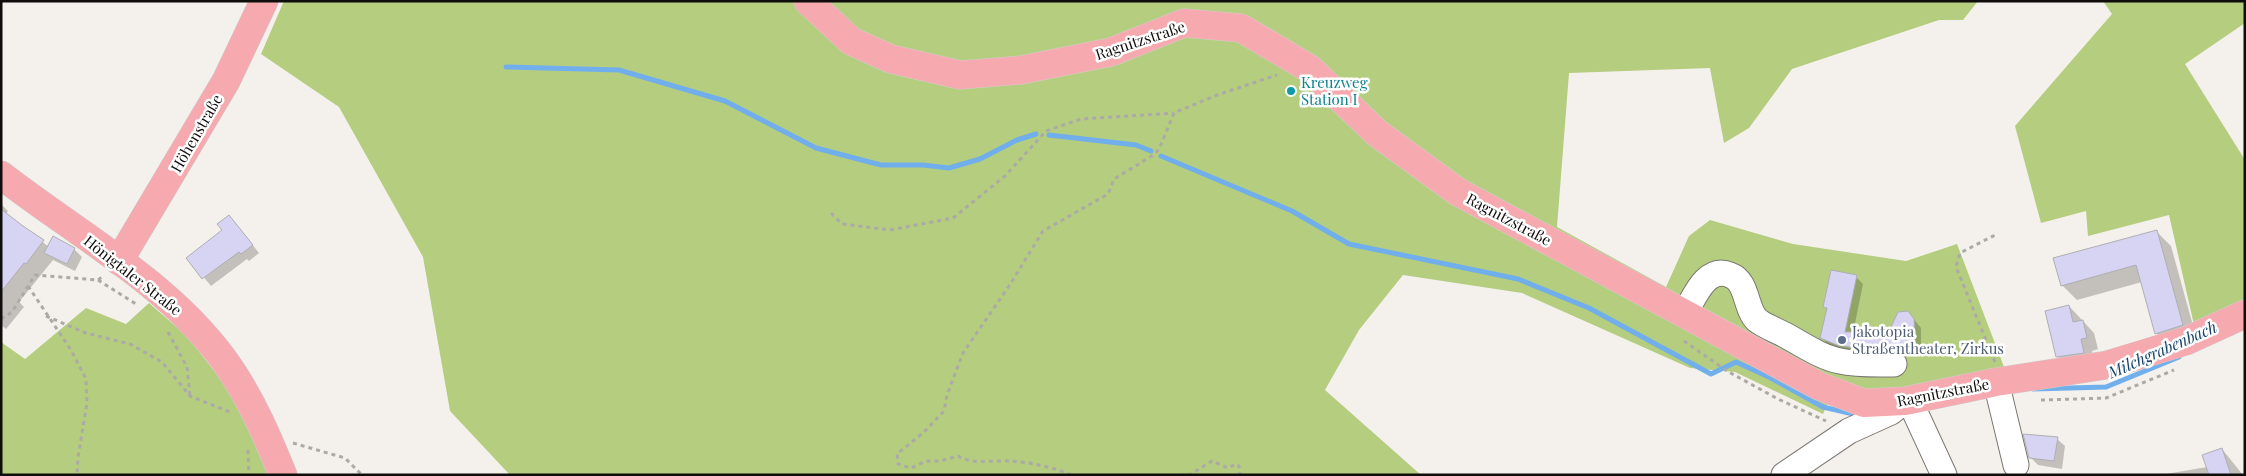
<svg xmlns="http://www.w3.org/2000/svg" width="2246" height="476" font-family="'Playfair Display',serif">
<style>
.green{fill:#b5cd7f}
.shadow{fill:#0003}
.lines{fill:none;stroke-linecap:round;stroke-linejoin:round}
.stream{stroke:#70afeb;stroke-width:5}
.building{fill:#d7d4f3;stroke:#aeaeb3}
.minor-casing{stroke:#7a7772;stroke-width:27}
.major-casing{stroke:#cfcfce;stroke-width:29}
.path{stroke:#acaaa6;stroke-width:3;stroke-dasharray:4 4;stroke-linecap:butt}
.minor{stroke:#fff;stroke-width:25}
.major{stroke:#f6a9ae;stroke-width:28}
.culture-dot{fill:#0f9aa8;stroke:#fff;stroke-width:2}
.service-dot{fill:#5c6f8a;stroke:#fff;stroke-width:2}
.labels{text-anchor:middle;dominant-baseline:central;stroke-width:5;stroke-linejoin:round;paint-order:stroke}
.street-label{font-size:15px;fill:#0e0d0b;stroke:#fff}
.culture-label{font-size:15px;fill:#0d838f;stroke:#fff;text-anchor:start}
.service-label{font-size:15px;fill:#4e5e75;stroke:#fff;text-anchor:start}
.water-label{font-size:16px;font-style:italic;fill:#154269;stroke:#fff}
</style>
<rect width="100%" height="100%" fill="#f4f1ec"/>
<g class="green">
<path d="M284 1H1978L1963 20H1939L1792 69 1749 128 1724 143 1710 68 1569 73 1557 227 1666 287 1689 236 1710 220 1793 244 1906 261 1957 244 2014 393 1828 403 1823 414 1735 372 1690 368 1522 293 1403 275 1359 330 1325 390 1421 475H510L450 411 423 257 339 107 261 54Z"/>
<path d="M2103 1H2245V23L2185 64 2245 160V302L2195 329 2169 215 2088 236 2086 211 2041 223 2015 126 2112 14Z"/>
<path d="M149 303 187 336 247 413 268 475H1V342L25 359 86 308 126 324Z"/>
</g>
<g class="shadow">
<path d="M1 204 8 211 6 214 49 247 74 249 82 257 75 271 53 260 19 302 24 307 6 329 1 325Z"/>
<path d="M229 216 259 253 249 261 247 259 211 286 188 258 224 230Z"/>
<path d="M2157 232 2171 246 2197 340 2171 348 2156 333 2142 282 2077 300 2062 285Z"/>
<path d="M1856 277 1863 284 1853 333H1872L1891 330 1908 312 1921 328V350L1901 356 1845 352 1829 345 1822 338 1828 310 1825 307Z"/>
<path d="M2069 306 2094 333 2098 349 2092 351 2095 364 2069 368 2057 356Z"/>
<path d="M2057 439 2065 446 2062 469 2038 465 2030 457Z"/>
<path d="M2222 449 2243 475H2160L2207 467Z"/>
</g>
<g class="lines">
<g class="stream">
<path d="M506 67 619 70 725 101 816 148 881 165H923L949 168 980 159 1017 140 1036 134"/>
<path d="M1049 135 1136 145 1151 151"/>
<path d="M1161 156 1292 211 1349 244 1518 279 1589 308 1711 374 1736 362 1769 377 1823 407 1862 416"/>
<path d="M2033 389 2106 387 2179 357"/>
</g>
</g>
<g class="building">
<path d="M1 209 23 226 44 240 26 264 24 263 1 292Z"/>
<path d="M229 215 253 245 241 254 239 252 202 279 186 258 222 230 217 224Z"/>
<path d="M2157 230 2183 325 2155 334 2136 265 2061 286 2053 258Z"/>
<path d="M53 236 75 248 67 264 44 253Z"/>
<path d="M1831 270 1857 275 1845 332H1872L1890 329 1898 312 1908 311 1914 319 1915 343 1894 350 1861 349 1837 345 1820 338 1827 308 1823 307Z"/>
<path d="M2069 305 2073 322 2083 320 2087 338 2081 339 2084 353 2056 357 2045 311Z"/>
<path d="M2023 434 2058 437 2054 461 2029 458Z"/>
<path d="M2222 448 2231 475H2209L2202 455Z"/>
</g>
<g class="lines">
<g class="minor-casing">
<g id="minor">
<path d="M1685 313C1694 298 1706 265 1730 275 1748 281 1745 309 1757 320 1764 326 1776 330 1785 335 1802 344 1820 357 1840 361 1858 365 1876 364 1894 364"/>
<path d="M1996 382 2016 465"/>
<path d="M1784 475 1849 431 1891 412 1905 401 1914 410 1944 475"/>
</g>
</g>
<g class="major-casing">
<g id="major">
<path d="M808 1 851 41 891 59 960 75 1021 70 1111 52 1184 23 1241 28 1310 69 1377 133 1458 192 1819 386 1864 403 1905 401 1996 382 2107 365 2186 341 2245 314"/>
<path d="M1 175C79 236 175 286 231 370 253 403 268 438 283 475"/>
<path d="M119 261 226 81 264 1"/>
</g>
</g>
<g class="path">
<path d="M831 213 842 224 890 230 953 218 1005 176 1046 131 1081 119 1174 113"/>
<path d="M98 280 136 304"/>
<path d="M28 286 71 350 86 379 87 403 78 457 77 475"/>
<path d="M46 316 86 333 130 344 162 362 190 396 230 412"/>
<path d="M1 319 12 312 35 275 98 280 104 275"/>
<path d="M168 332 187 367 190 396"/>
<path d="M1684 341 1727 371 1778 399 1826 421"/>
<path d="M1995 362 1956 267 1960 253 1997 234"/>
<path d="M2041 400 2106 398 2174 370"/>
<path d="M293 443 345 458 362 475"/>
<path d="M248 450 249 475"/>
<path d="M1071 475C1053 467 1029 462 1009 461 993 460 972 465 958 456L940 461H926L911 468 898 464 897 454 924 432 944 411 947 395 963 353 1009 286 1043 231 1108 194 1114 179 1155 154 1159 149 1174 113 1217 95 1277 75"/>
<path d="M1180 475 1191 474 1212 461 1228 468 1236 464 1239 466 1240 475"/>
</g>
<use href="#minor" class="minor"/>
<use href="#major" class="major"/>
</g>
<circle class="culture-dot" cx="1291" cy="91" r="5"/>
<circle class="service-dot" cx="1842" cy="340" r="5"/>
<g class="labels">
<g class="street-label">
<text transform="translate(1140 40) rotate(-18)">Ragnitzstraße</text>
<text transform="translate(196 133) rotate(-60)">Höhenstraße</text>
<text transform="translate(1509 219) rotate(28)">Ragnitzstraße</text>
<text transform="translate(133 275) rotate(38)">Hönigtaler Straße</text>
<text transform="translate(1943 392) rotate(-11)">Ragnitzstraße</text>
</g>
<g class="culture-label">
<text x="1301" y="82">Kreuzweg<tspan x="1301" dy="17">Station I</tspan></text>
</g>
<g class="service-label">
<text x="1852" y="331">Jakotopia<tspan x="1852" dy="17">Straßentheater, Zirkus</tspan></text>
</g>
<g class="water-label">
<text transform="translate(2162 349) rotate(-24)">Milchgrabenbach</text>
</g>
</g>
<rect width="2246" height="476" fill="none" stroke="#0e0d0b" stroke-width="5"/>
</svg>
